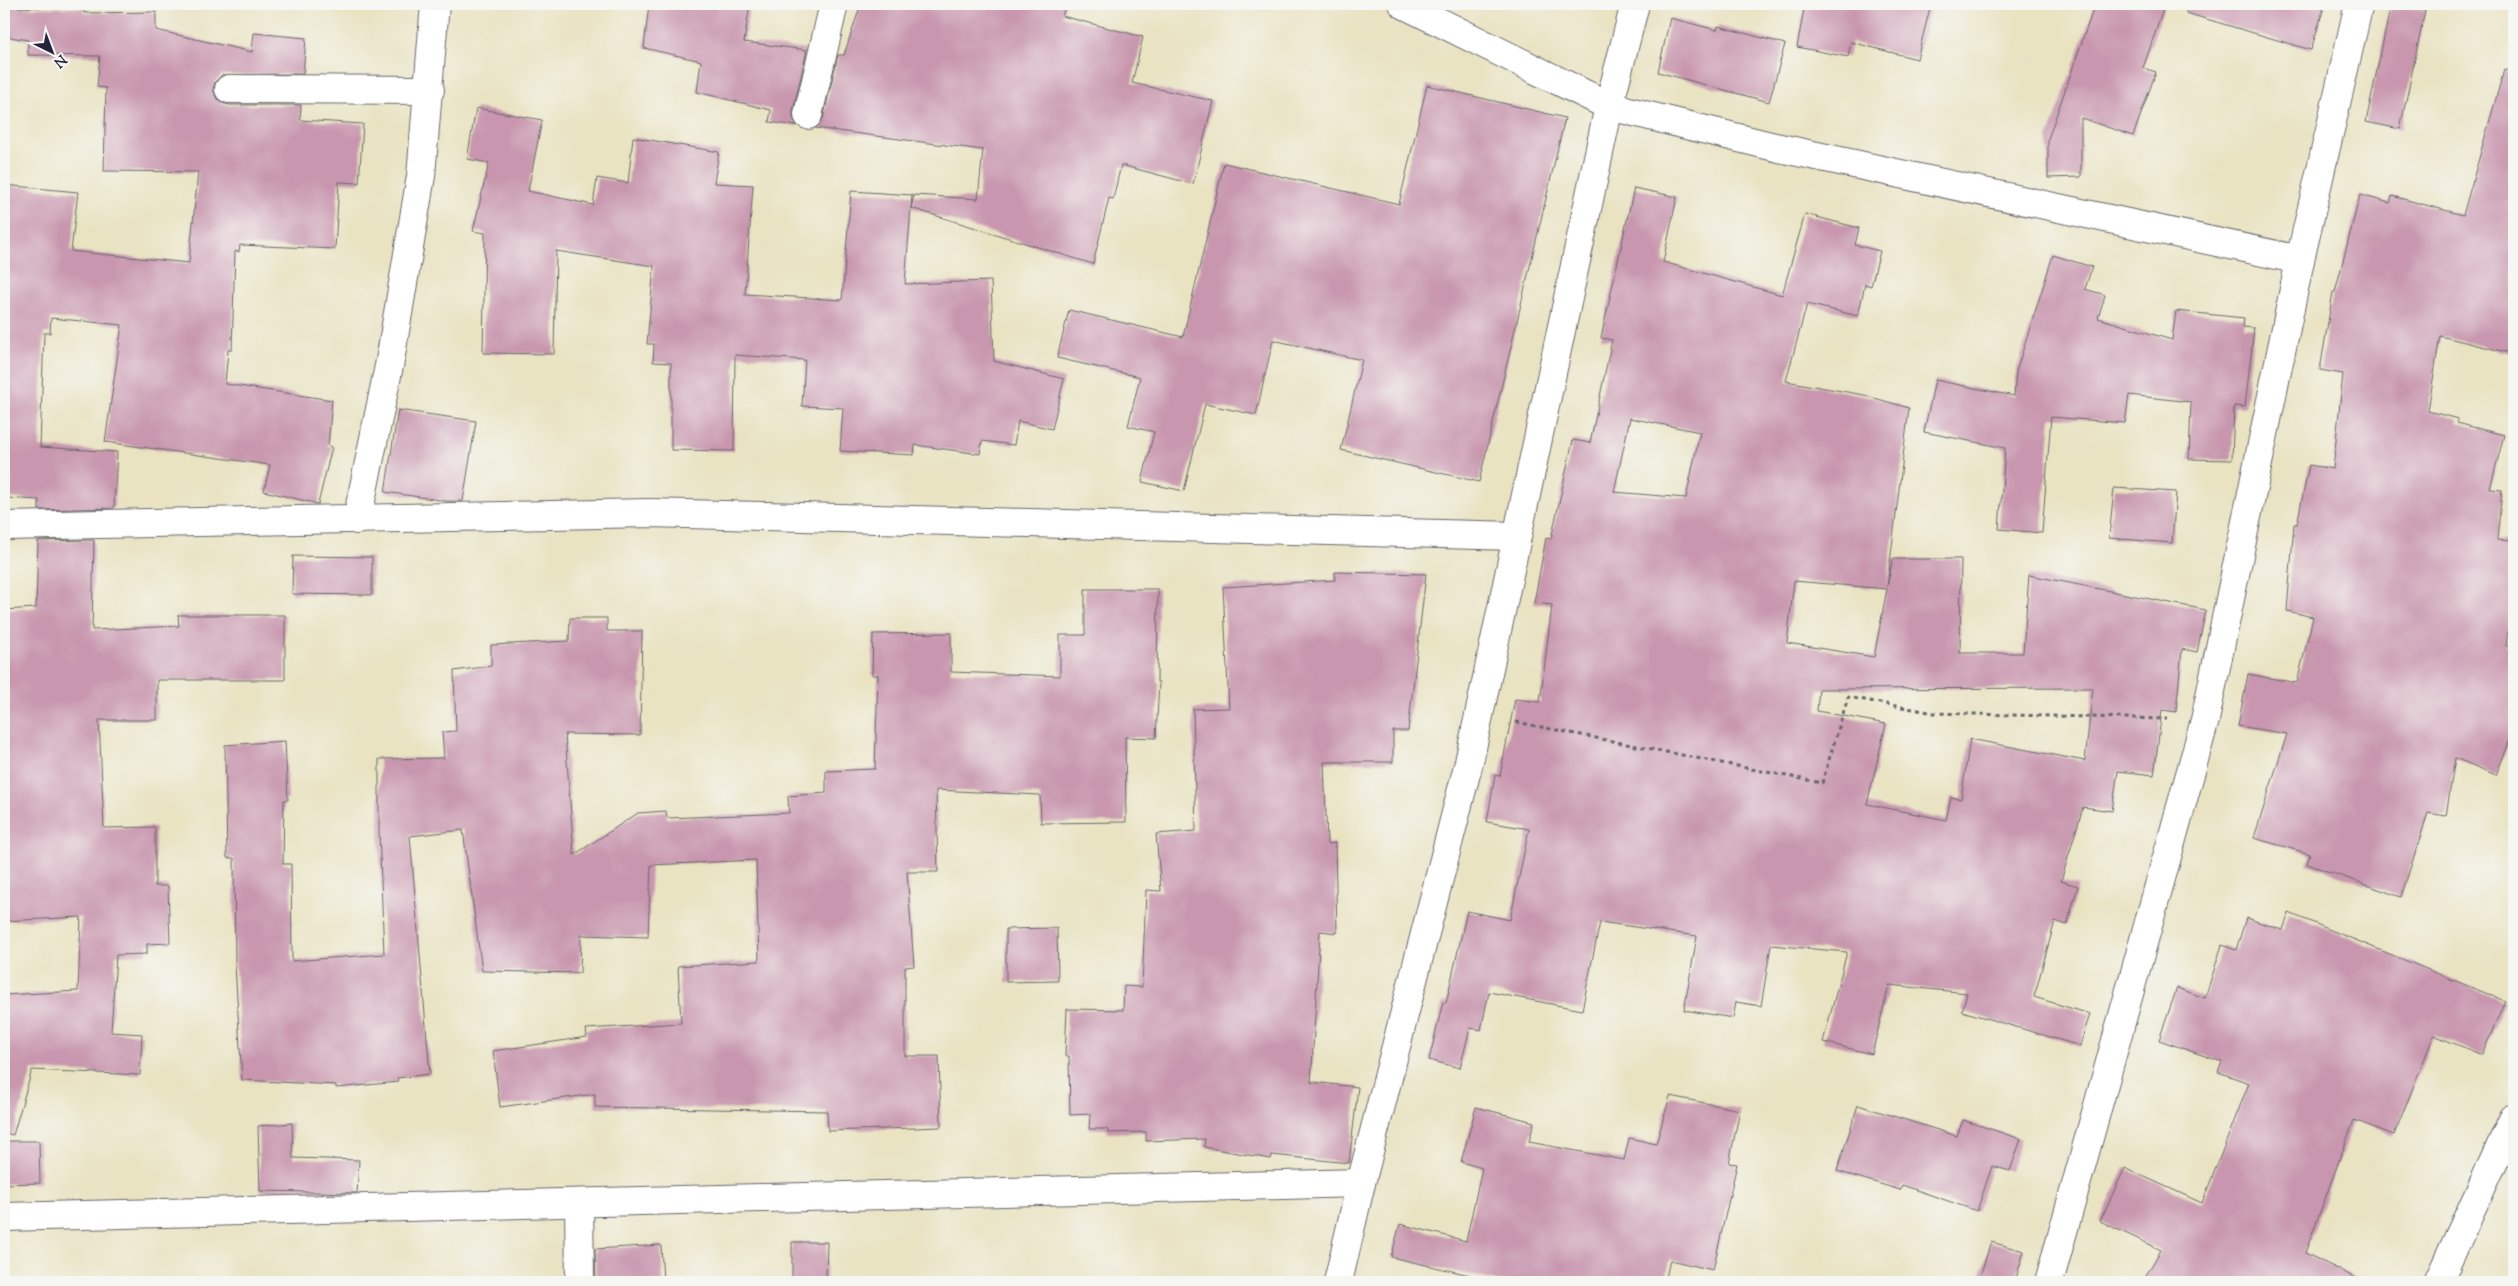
<svg xmlns="http://www.w3.org/2000/svg" width="2518" height="1286" font-family="'Sorts Mill Goudy',serif">
<style>
.building{fill:#c896ae;fill-rule:evenodd}
.lines{fill:none;stroke-linecap:round;stroke-linejoin:round}
.minor-casing{stroke:#68666a;stroke-width:30}
.path{stroke:#68666a;stroke-width:3;stroke-dasharray:4 4;stroke-linecap:butt}
.minor{stroke:#fff;stroke-width:28}
</style>
<rect width="100%" height="100%" fill="#f6f6f2"/>
<filter id="ink" filterUnits="userSpaceOnUse"><feTurbulence type="fractalNoise" baseFrequency=".02" numOctaves="2"/><feDisplacementMap in="SourceGraphic" scale="10" xChannelSelector="R" yChannelSelector="G"/><feConvolveMatrix kernelMatrix="1 2 1 2 8 2 1 2 1" color-interpolation-filters="sRGB"/></filter>
<filter id="wash" filterUnits="userSpaceOnUse"><feTurbulence type="fractalNoise" baseFrequency=".0096" numOctaves="4" result="noise"/><feDisplacementMap in="SourceGraphic" scale="20" xChannelSelector="R" yChannelSelector="G"/><feGaussianBlur stdDeviation="1.12" result="paint"/><feColorMatrix in="noise" values="0 0 0 0 0 0 0 0 0 0 0 0 0 0 0 0 0 1.4 0 .05"/><feComposite in="paint" operator="in"/></filter>
<g filter="url(#wash)">
<rect width="100%" height="100%" fill="#e9e3c2"/>
<g id="blocks">
<g class="building">
<path d="M649 4H750L744 42 807 50 793 111V119L797 126 769 122 771 110 697 92 701 61 644 48Z"/>
<path d="M861 4H1066L1062 16 1143 37 1132 83 1213 101 1193 184 1121 165 1113 199 1109 198 1093 264 911 208 914 195 978 199 983 150 815 128 823 119 838 55H844Z"/>
<path d="M1805 4H1931L1917 59 1851 42 1848 57 1797 47Z"/>
<path d="M2095 4H2165L2143 68 2156 72 2133 136 2081 118V177L2048 178V139Z"/>
<path d="M2187 4H2325L2311 50 2186 13Z"/>
<path d="M2391 4 2425 11 2400 129 2366 122Z"/>
<path d="M4 7 84 8V13L156 12V30L252 52 254 33 306 38 303 74 222 75 215 82 213 89 216 97 222 103 229 105H301L300 120 363 124 359 183 339 182 335 249 240 245 239 252 235 251 232 350H228L225 384 332 400 328 446 332 447 318 504 264 491 270 465 105 442 122 325 51 318 50 333H44L40 447 117 452 114 508 39 510V500L4 498 9 384 4 383V185L78 192 71 251 189 263 198 172 104 171 106 88 97 87 100 56 28 55V40L4 36Z"/>
<path d="M1670 18 1717 30 1718 26 1785 44 1769 102 1658 72Z"/>
<path d="M2504 70 2514 71V354L2440 336 2428 411 2458 419 2457 423 2504 435 2490 489 2502 490 2497 540 2514 541V585L2506 645 2514 647V730L2496 775 2455 758 2446 816 2428 813 2401 897 2307 864 2310 854 2254 838 2287 734 2238 726 2248 674 2297 683 2313 617 2287 611 2294 524H2297L2309 465 2333 469 2343 374 2320 370 2333 292H2335L2360 195 2390 203 2392 196 2463 215Z"/>
<path d="M1427 85 1565 118 1479 482 1341 450 1362 360 1273 340 1256 415 1205 404 1184 491 1142 482 1154 432 1128 426 1140 377 1057 358 1069 310 1183 337 1224 163 1399 204Z"/>
<path d="M476 108 542 120 528 191 593 205 597 178 628 183 633 137 719 152 714 183 753 185 745 294 842 300 851 191 912 195 905 284 991 281 994 361 1064 379 1052 429 1018 421 1014 445 982 441 980 454 915 445 914 455 840 451 843 408 802 406 805 360 735 355 734 451 671 450V363L653 362 654 344H647L654 266 556 251 554 354 483 353 485 233 473 231 489 163 467 159Z"/>
<path d="M1634 188 1677 197 1663 262 1782 295 1805 214 1859 228 1855 245 1880 251 1871 286 1865 284 1858 316 1807 304 1786 381 1864 395 1909 408 1887 587 1893 559H1961L1960 653H2023L2029 575 2206 610 2197 652 2182 649 2176 712 2162 710 2154 775 2118 771 2112 811 2083 807 2061 881 2078 886 2067 925 2055 921 2034 997 2090 1014 2080 1046 1962 1011 1967 993 1889 985 1872 1054 1823 1042 1847 952 1771 945 1761 1006 1736 1002 1733 1018 1684 1010 1697 936 1600 922 1582 1010 1489 992 1481 1030 1470 1028 1460 1068 1429 1060 1443 1002 1446 1003 1467 911 1510 920 1529 829 1487 822 1495 775 1500 776 1515 699 1540 702 1552 605 1534 603 1546 538 1551 539 1573 440 1590 443 1612 340 1601 338ZM1630 418 1700 432 1686 498 1614 492ZM1794 581 1887 589 1874 657 1787 643ZM2093 688 2085 761 1970 739 1961 799 1951 797 1946 820 1867 804 1886 724 1817 711 1819 689Z"/>
<path d="M2053 255 2092 267 2085 289 2105 295 2098 318 2172 340 2176 311 2244 318 2243 327 2254 328 2245 407 2234 406 2232 460 2189 459 2191 402 2129 395 2125 423 2051 417 2042 533 1999 529 2005 448 1924 432 1935 380 2014 396 2016 372Z"/>
<path d="M398 410 476 421 463 501H447L385 492Z"/>
<path d="M2114 488 2176 492 2172 543 2109 538Z"/>
<path d="M94 540 92 630 179 626 178 615H285V680H157V720H99L104 828 155 827V886H168L170 943 147 944V954L116 955 111 1032 142 1034 140 1075 32 1070 13 1135 4 1133V995L78 991 81 917 4 921V610L36 608 38 541Z"/>
<path d="M293 556 372 557V595L292 594Z"/>
<path d="M1335 572 1426 574 1408 731H1393V762H1324L1327 844 1335 843 1337 933 1320 931 1311 1082 1358 1087 1349 1163 1272 1155 1271 1159 1204 1147 1205 1139 1146 1141V1132L1108 1133 1107 1129H1089L1090 1114 1070 1115 1069 1056H1065L1067 1009 1123 1010 1124 986 1142 987 1146 890 1161 891 1156 834 1196 831 1193 709 1229 708 1223 587 1335 580Z"/>
<path d="M1085 589H1158L1157 682H1159L1156 738 1125 737 1126 822 1041 823 1040 795 936 790 938 872H907L914 966 905 967V1056H939L941 1127 828 1131 827 1111 595 1107V1094L500 1107 493 1051 587 1037 586 1029 681 1023 678 966 759 961 756 860 651 865 648 937 581 935 580 973 482 971 463 830 410 836 430 1074 397 1078 398 1082 336 1088V1085L242 1080 235 965 234 858H227L225 745 285 741 288 800H284L283 864H291L292 961 384 954 379 831V759L444 758 442 732 456 731 454 671 491 666V645L569 641 570 618H607V631H642L640 735 565 734 574 855 638 813 666 811 667 818 789 813 788 796 826 793V771L875 769 878 675H872L873 634 951 633V672L1060 676V635H1085Z"/>
<path d="M2289 913 2505 1001 2482 1055 2434 1035 2394 1135 2354 1120 2305 1253 2364 1282H2142L2161 1250 2100 1221 2125 1168 2202 1203 2249 1083 2218 1072 2222 1062 2159 1040 2177 988 2205 998 2222 945 2236 950 2246 918 2283 930Z"/>
<path d="M1057 928 1058 981 1006 982V929Z"/>
<path d="M1670 1096 1740 1110 1729 1163 1737 1164 1713 1270 1670 1260 1665 1282H1500L1391 1257 1400 1224 1466 1241 1482 1168 1461 1162 1476 1107 1534 1122 1529 1142 1624 1160 1629 1138 1656 1144Z"/>
<path d="M1858 1105 1957 1136 1963 1120 2021 1139 2010 1171 1992 1166 1977 1211 1902 1185 1900 1190 1837 1171Z"/>
<path d="M292 1123 293 1158 359 1160 357 1193 260 1191 258 1126Z"/>
<path d="M4 1141H39L40 1183 4 1184Z"/>
<path d="M792 1242H827L826 1282H792Z"/>
<path d="M1991 1242 2024 1251 2015 1282H1978Z"/>
<path d="M661 1245 663 1282H596L595 1249Z"/>
</g>
</g>
</g>
<g filter="url(#ink)">
<use href="#blocks" fill-opacity="0" stroke="#68666a" stroke-width="1"/>
<g class="lines">
<g class="minor-casing">
<g id="minor">
<path d="M1403 4 1609 106 1775 147 2300 260"/>
<path d="M229 89 430 90"/>
<path d="M808 115 834 4"/>
<path d="M357 520 390 361 421 176 435 4"/>
<path d="M4 526 649 513 1516 536"/>
<path d="M579 1203 580 1282"/>
<path d="M4 1217 1361 1183"/>
<path d="M1338 1282 1361 1183 1469 762 1609 106 1635 4"/>
<path d="M2049 1282 2205 720 2300 260 2359 4"/>
<path d="M2438 1282 2514 1117"/>
</g>
</g>
<path class="path" d="M1516 722 1822 783 1848 697 1934 713 2167 719"/>
<use href="#minor" class="minor"/>
</g>
</g>
<rect width="2518" height="1286" fill="none" stroke="#f6f6f2" stroke-width="20"/>
<g transform="translate(52 52) rotate(138)" stroke="#f6f6f2" stroke-width="4" paint-order="stroke">
<path d="M0-4L9 19L0 12L-9 19Z" fill="#22223b"/>
<text y="-8" font-size="14" font-weight="bold" text-anchor="middle" fill="#22223b">N</text>
</g>
</svg>
